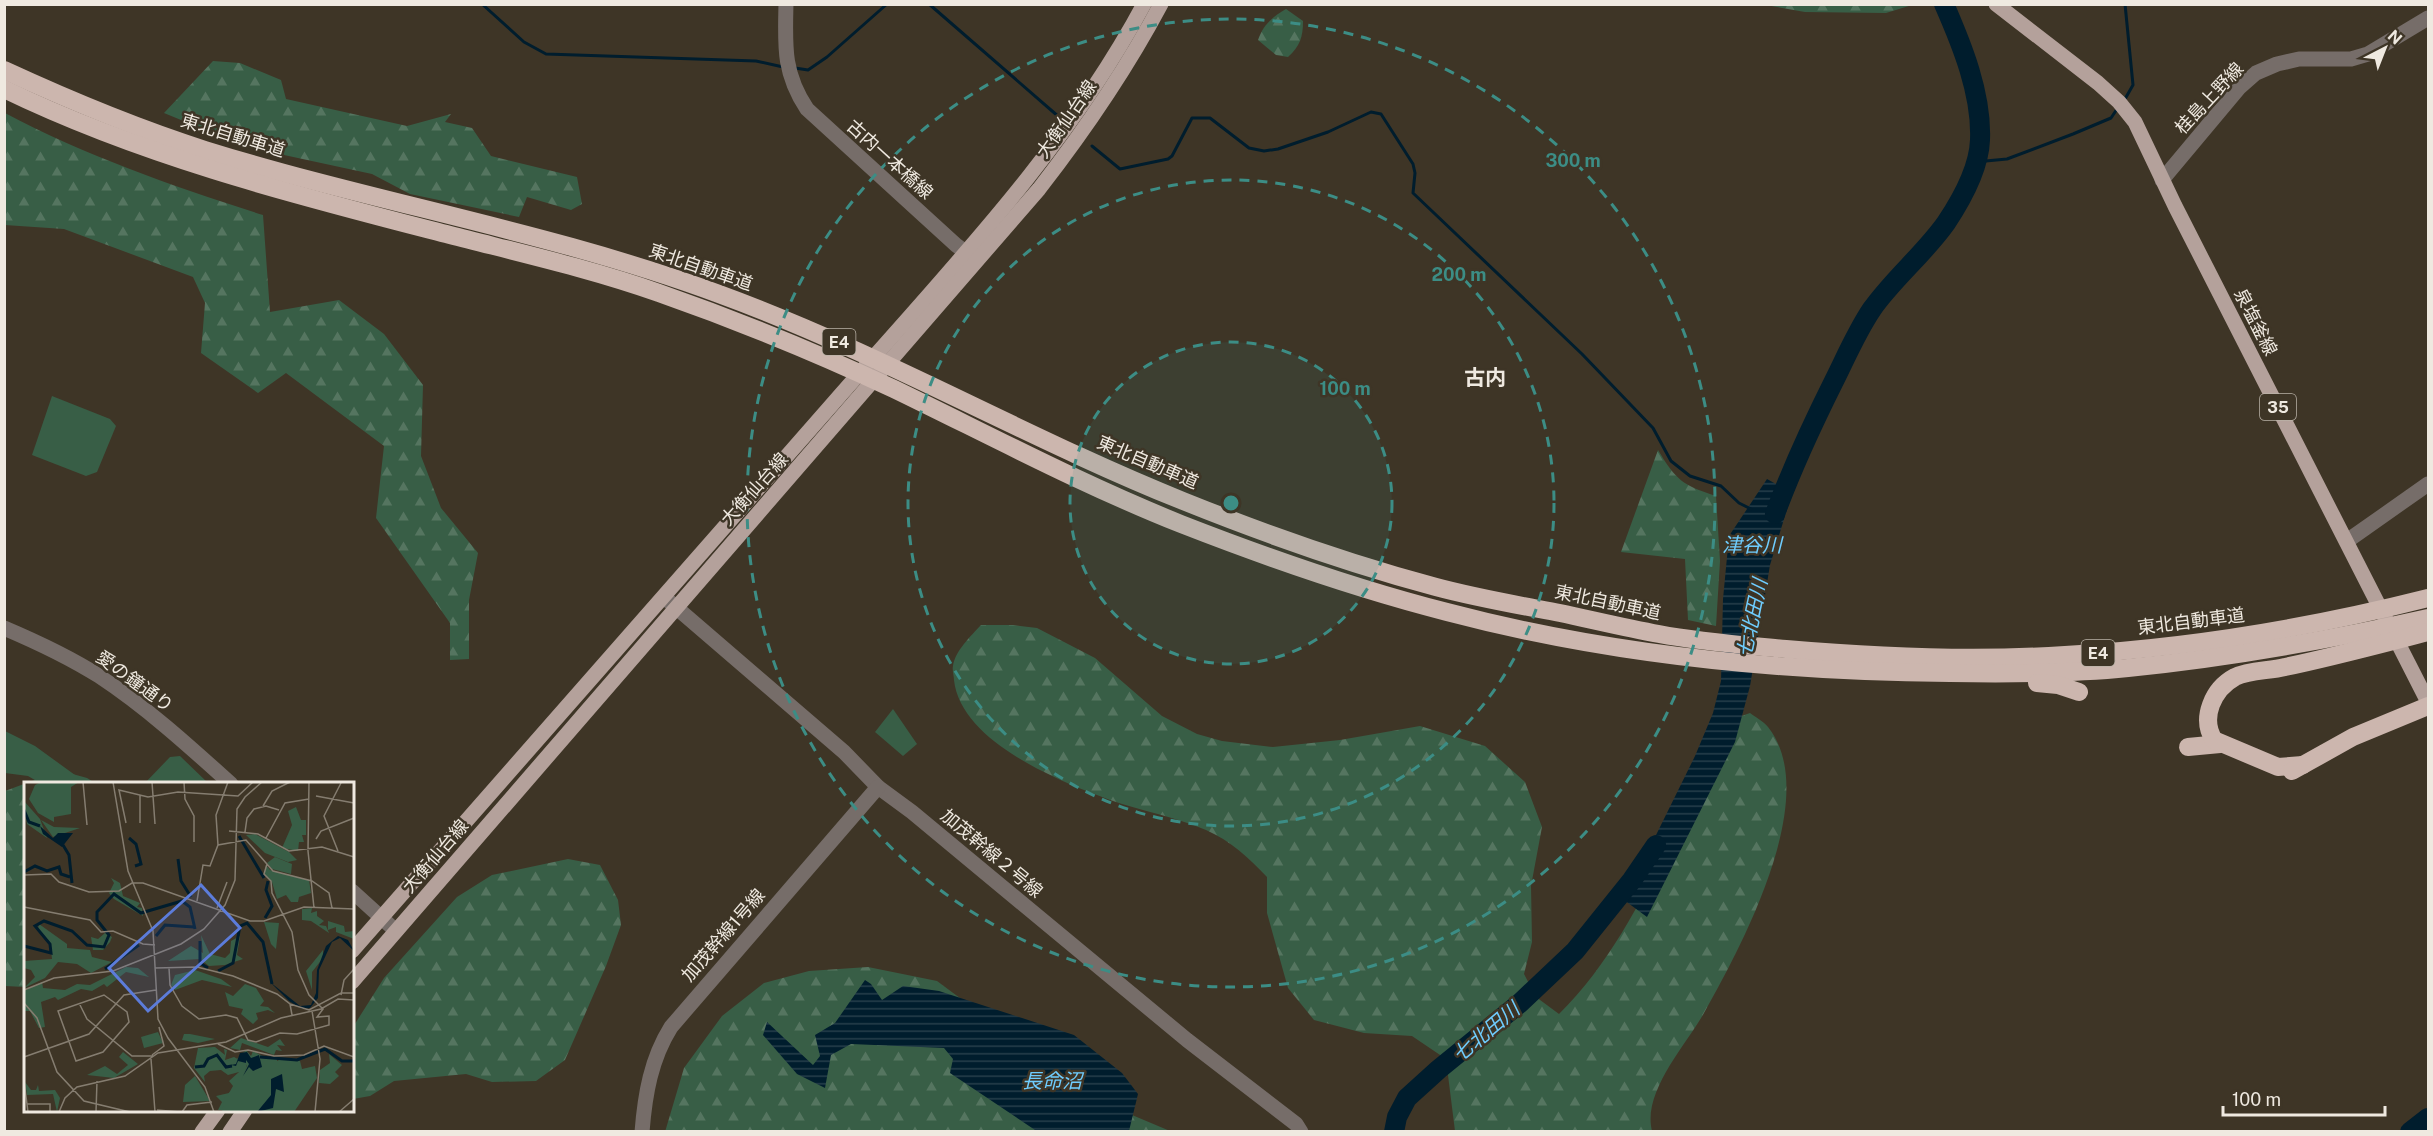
<svg xmlns="http://www.w3.org/2000/svg" width="2433" height="1136" font-family="'Public Sans','Noto Sans JP',sans-serif">
<style>
.forest{fill:url(#forest-firs)}
.park{fill:#385e46}
.water{fill:url(#water-rules)}
.lines{fill:none;stroke-linecap:round;stroke-linejoin:round}
.stream{stroke:#001d2d;stroke-width:3}
.river{stroke:#001d2d;stroke-width:20}
.minor{stroke:#766d69;stroke-width:15}
.major{stroke:#b4a19b;stroke-width:15}
.highway{stroke:#ccb6ae;stroke-width:18}
.ring{fill:none;stroke:#3c8d85;stroke-width:3;stroke-dasharray:10 8}
.labels{text-anchor:middle;dominant-baseline:central;stroke-width:5;stroke-linejoin:round;paint-order:stroke}
.shield{fill:#3e3526;stroke:#bab3a8;stroke-width:1.5}
.shield-label{font-size:16px;font-weight:bold;fill:#efe9e0}
.street-label{font-size:18px;fill:#efe9e0;stroke:#3e3526}
.water-label{font-size:20px;font-style:italic;fill:#6fcdfe;stroke:#3e3526}
.quarter-label{font-size:21px;font-weight:bold;fill:#efe9e0;stroke:#3e3526}
.inset-river{fill:none;stroke:#001d2d;stroke-width:3}
.inset-road{fill:none;stroke:#857d70;stroke-width:1.5}
.view{fill:#5c7cda;fill-opacity:0.15;stroke:#5c7cda;stroke-width:3}
.inset-edge{fill:none;stroke:#efe9e0;stroke-width:3}
.centre{fill:#3c8d85;stroke:#3e3526;stroke-width:3}
.ring-label{font-size:18px;text-anchor:middle;font-weight:bold;fill:#3c8d85;stroke:#3e3526;stroke-width:5;stroke-linejoin:round;paint-order:stroke}
</style>
<defs>
<pattern id="forest-firs" width="22" height="20" patternUnits="userSpaceOnUse" patternTransform="scale(1.5)"><rect width="22" height="20" fill="#385e46"/><path d="M5 1l3.5 6h-7zM16 11l3.5 6h-7z" fill="#557560"/></pattern>
<pattern id="water-rules" width="6" height="5" patternUnits="userSpaceOnUse" patternTransform="scale(1.5)"><rect width="6" height="5" fill="#001d2d"/><path d="M0 2.5h6" fill="none" stroke="#263e4b"/></pattern>
</defs>
<rect width="100%" height="100%" fill="#3e3526"/>
<g class="forest">
<path d="M1766 5H1912L1886 13 1805 12Z"/>
<path d="M1286 9 1303 21C1303 37 1300 46 1288 57L1276 55 1258 40C1263 25 1272 17 1286 9Z"/>
<path d="M213 61 240 63 281 80 286 99 407 126 451 114 445 122 472 128 491 156 577 177 582 204 571 210 527 197 519 217 410 194 372 174 247 147 164 113Z"/>
<path d="M5 113C86 156 175 187 263 215L270 312 339 300 384 334 423 385 421 456 441 508 478 553 469 600V659L450 660V623L376 518 384 446 286 373 258 393 201 353 205 303 193 277 64 229 5 225Z"/>
<path d="M1658 450C1676 480 1682 485 1716 496L1720 561 1716 626 1688 620 1685 559 1621 552Z"/>
<path d="M981 625H1013L1037 628 1095 658 1162 716 1197 734 1222 741 1273 747 1340 740 1420 726 1485 746 1525 782 1542 827 1531 886 1532 942 1524 974 1536 997 1559 1014C1608 966 1640 903 1671 842 1692 801 1712 760 1733 719L1750 713C1755 717 1763 721 1768 727 1823 796 1741 947 1704 1013 1686 1045 1642 1092 1652 1131H1455L1446 1059 1412 1036 1364 1033 1314 1020 1288 988 1267 913V877C1249 858 1231 841 1206 830 1176 817 1142 811 1110 800 1059 781 961 742 954 680 954 676 952 670 953 666 955 651 971 636 981 625Z"/>
<path d="M69 773 87 778 95 783 26 784 25 987 5 986V791L51 774Z"/>
<path d="M568 859 600 865 618 900 621 925 606 966 565 1060 536 1081 492 1082 466 1074 394 1081 370 1096 353 1099V1027L384 978 457 897 492 875Z"/>
<path d="M868 967 937 981 1007 1033 1132 1115 1170 1131 665 1132 684 1068 722 1016 764 983 809 971Z"/>
</g>
<g class="park">
<path d="M52 396 110 419 116 426 97 472 86 476 32 455Z"/>
<path d="M893 709 917 744 903 756 875 732Z"/>
<path d="M5 731 35 746 86 783H40L28 776 5 773Z"/>
<path d="M180 756 208 783H145L170 757Z"/>
</g>
<g class="water">
<path d="M1767 479 1792 493 1770 565 1750 686 1735 742 1647 917 1624 900 1695 756 1713 713 1721 681 1723 599 1729 536Z"/>
<path d="M865 980 871 984 882 1000 903 986 939 991 1074 1035 1122 1073 1138 1094 1129 1131 1035 1130 950 1073 953 1059 944 1048 851 1044 831 1055 825 1088 797 1074 763 1035 767 1022 813 1065 820 1056 815 1035 835 1023Z"/>
</g>
<g class="lines">
<g class="stream">
<path d="M482 4 524 42 546 54 756 61 783 67"/>
<path d="M929 4 1059 117"/>
<path d="M795 68 808 70 827 57 887 4"/>
<path d="M2125 99 2133 85 2125 4"/>
<path d="M1092 146 1120 169 1168 159 1172 156 1192 118H1210L1249 148 1264 151 1278 149 1328 132 1371 112 1381 114 1413 164 1415 173 1413 193 1582 354 1653 428 1671 461 1690 476 1721 486 1739 503 1751 509"/>
<path d="M1975 162 2007 159 2073 134 2111 118 2117 109"/>
</g>
<g class="river">
<path d="M1775 514C1792 468 1812 425 1834 381 1846 357 1857 331 1872 309 1894 278 1924 254 1946 223 1962 199 1979 169 1980 140 1982 94 1962 45 1944 4"/>
<path d="M1394 1132 1397 1117 1407 1098 1439 1069 1520 1003 1575 951 1632 880 1656 845"/>
<path d="M2410 1132 2428 1118"/>
</g>
<g class="minor">
<path d="M786 4C785 46 783 73 807 109L956 245 976 260"/>
<path d="M2162 180 2239 88 2256 73 2277 64 2299 59H2351L2368 54 2428 18"/>
<path d="M2347 541 2428 484"/>
<path d="M664 597 844 752 878 787 912 812 1187 1040 1296 1124 1301 1132"/>
<path d="M4 628C37 642 69 657 99 676 146 707 189 746 231 784"/>
<path d="M352 891 396 931"/>
<path d="M642 1132C645 1094 651 1059 671 1027L878 787"/>
</g>
<g class="major">
<path d="M1996 4 2098 83 2119 102 2135 122 2175 206 2428 702"/>
<path d="M352 951C514 768 675 584 836 400 945 275 1065 152 1144 4"/>
<path d="M352 982 1039 189C1084 131 1126 70 1161 4"/>
<path d="M202 1132 218 1110"/>
<path d="M230 1132 245 1110"/>
</g>
<g class="highway">
<path d="M4 70C69 100 136 128 205 150 375 203 552 232 719 294 878 352 1026 438 1183 501 1265 534 1350 564 1436 587 1477 598 1518 605 1560 613 1593 620 1626 628 1659 634 1701 642 1744 645 1786 649 1878 657 1972 661 2065 655 2188 648 2309 628 2428 598"/>
<path d="M4 89C146 158 299 196 450 235 520 253 591 269 659 293 739 321 817 353 894 389 989 435 1083 485 1181 524 1268 558 1357 589 1447 612 1610 655 1782 672 1950 673 2009 674 2069 674 2128 668 2229 658 2329 640 2428 618"/>
<path d="M2037 683 2058 685 2079 692"/>
<path d="M2188 747 2220 744"/>
<path d="M2303 765 2278 767 2214 740C2200 718 2213 689 2235 677 2249 670 2269 671 2285 667 2333 657 2381 644 2428 632"/>
<path d="M2292 771 2353 737 2428 706"/>
</g>
</g>
<circle cx="1231" cy="503" r="161" fill="#3c8d85" fill-opacity=".12"/>
<g class="ring">
<circle cx="1231" cy="503" r="161"/>
<circle cx="1231" cy="503" r="323"/>
<circle cx="1231" cy="503" r="484"/>
</g>
<g class="labels">
<g class="shield">
<rect x="822.5" y="329" width="33" height="26" rx="4.5"/>
<rect x="2260" y="394" width="36" height="26" rx="4.5"/>
<rect x="2081.5" y="640" width="33" height="26" rx="4.5"/>
</g>
<g class="shield-label">
<text x="839" y="342">E4</text>
<text x="2278" y="407">35</text>
<text x="2098" y="653">E4</text>
</g>
<g class="street-label">
<text transform="translate(2209 98) rotate(-47)">桂島上野線</text>
<text transform="translate(1066 119) rotate(-55)">大衡仙台線</text>
<text transform="translate(233 135) rotate(17)">東北自動車道</text>
<text transform="translate(890 159) rotate(42)">古内一本橋線</text>
<text transform="translate(701 267) rotate(19)">東北自動車道</text>
<text transform="translate(2256 322) rotate(63)">泉塩釜線</text>
<text transform="translate(1148 462) rotate(23)">東北自動車道</text>
<text transform="translate(754 489) rotate(-48)">大衡仙台線</text>
<text transform="translate(1608 602) rotate(12)">東北自動車道</text>
<text transform="translate(2191 621) rotate(-7)">東北自動車道</text>
<text transform="translate(135 681) rotate(36)">愛の鐘通り</text>
<text transform="translate(992 853) rotate(40)">加茂幹線２号線</text>
<text transform="translate(435 856) rotate(-49)">大衡仙台線</text>
<text transform="translate(723 935) rotate(-49)">加茂幹線1号線</text>
</g>
<g class="water-label">
<text x="1752" y="545">津谷川</text>
<text transform="translate(1752 618) rotate(-78)">七北田川</text>
<text transform="translate(1486 1032) rotate(-40)">七北田川</text>
<text x="1052" y="1081">長命沼</text>
</g>
<g class="quarter-label">
<text x="1485" y="377">古内</text>
</g>
</g>
<g transform="translate(24 782)">
<rect width="330" height="330" fill="#3e3526"/>
<path d="M0 19 16 37 23 56 3 42ZM17 38 30 45 56 46 29 55ZM231 52 265 70 273 78 264 80 241 71 222 53ZM87 96 96 101 99 114 116 121 113 125 118 126 119 134 90 117 85 111 90 101ZM288 126 287 131 293 129V134L300 139 295 143 302 144 305 151 287 139 278 138V127ZM240 140 255 141 252 167 247 162ZM15 142 43 162V166L66 168 68 175 88 180 67 191 53 182 34 180 21 196 0 206 11 195 7 188 0 186V179L28 177 26 160 14 147ZM81 151 88 155 86 160 79 168H69L67 155 74 157ZM177 153 186 172 201 176 206 171 207 159 216 154 213 173 219 177 201 183 185 184 176 177 144 179 167 164 179 171ZM299 168V176L288 190V208L282 189ZM102 185 114 186 125 195 102 190 83 205 80 202 68 209 57 207 34 218 31 215 17 220 21 245 15 246 6 229H0V209L18 200 19 206 41 208 53 202 66 203ZM171 188 197 197 208 205 178 198 151 208 147 203 151 193ZM221 202 232 206 240 219 236 224 244 225 251 231 244 228 232 231 234 237 229 242 217 232 219 227 205 224 201 210 209 214ZM160 252H166L191 257 174 261 158 258ZM217 256 244 265 256 257 261 264 253 263 258 269 252 268 250 273 218 261 216 268 206 266ZM191 265 201 273 200 267 203 268 201 278 210 275 223 282 220 294 233 330 194 328 198 320 192 314 205 311 209 304 205 299 215 290 204 293 197 288 186 289 180 294 181 300 170 286 174 266ZM305 272 318 283 311 290 315 294 306 302 295 301 296 288 306 281ZM1 300 7 308H12L14 303 15 309 31 308 36 316 33 330 29 312 3 313Z" fill="#385e46"/>
<path d="M17 0H55L47 5V32L30 35V40L14 31 5 17 11 3ZM272 25 277 38H282V53H278L280 60H275L274 69 258 66 268 43 264 29ZM251 75 268 82 267 92 248 87 243 81ZM242 83 246 88 285 98 287 111 275 115 274 120H267L262 113 253 117 248 100 240 92ZM304 139 320 144 321 150 330 149V157L312 150V145L304 148ZM134 250 139 261 120 266 117 255ZM190 265 202 279 213 277 222 268 227 274 229 269 244 277 253 275V279L259 276 276 279 278 287 291 284 293 296 270 330H198L201 315 217 299 223 283 215 280 211 286 203 285 192 277 180 285H171L174 270ZM99 270 114 282 90 296 63 293 81 284 93 292 104 283 95 275ZM171 294 186 319 159 320 161 303Z" fill="#385e46"/>
<path d="M16 44 29 56 34 51H49L38 65 19 52ZM314 154 324 158 330 169 316 156 308 160 295 188 294 216 286 226 278 227 265 219 246 200 276 224 287 223 292 211 293 188 302 164ZM223 270 227 276 235 273 238 285 229 289 225 285 219 294 225 282 222 278V281L214 279 212 284 207 283 212 282 216 271ZM258 292 260 310 252 307 249 326 233 330 247 313V297Z" fill="#001d2d"/>
<path class="inset-river" d="M0 28 5 40 16 44M215 54 240 96M105 56 112 62 117 82 111 84M39 63 45 73 48 101M154 77 157 99 167 115M0 90 11 84 23 89 35 85 37 92 46 95M241 136 248 124 242 108 244 99M132 154 141 143 170 145M176 159V181L184 186M0 164 27 171 26 162 11 144 20 139 48 149 63 163 80 165 85 153 73 138V130L90 112 117 131 158 119 166 125 171 147M81 187 115 163M194 189 209 181 216 144 223 141 239 160 248 202M236 275 273 278 301 267 318 279H330M171 285 180 284 184 277 193 273 202 285 208 284"/>
<path class="inset-road" d="M59 0 63 43M89 0 104 89 129 149 134 237 144 256 181 305 190 330M128 0 131 42M160 0 161 17 170 34V60M285 0 284 69 290 126M116 13V41M292 14 330 21M239 24 248 9 266 0M102 41 95 8 124 15 154 10 214 14 229 0M205 49 234 52 265 69 298 65 330 75M221 50 223 36 230 27 242 24 255 28M242 56 261 21 285 17M292 57 297 49 330 36M194 63 192 33 204 0M314 69 300 34 317 1M0 93 27 92 35 100 65 110 95 109 108 101H119L226 139H240L280 125 330 127M173 119 179 83 186 84 194 63 222 58 249 89 288 99 305 111 308 126M0 125 66 138 77 150 89 149 119 162 131 163M193 126 203 100M131 186 173 185 209 194 253 212 266 222 268 233M145 186 146 203 158 224 175 237 202 233 213 236 224 258 232 260 256 251 273 252 305 243V234L293 235 299 227 285 213 274 188 268 150 248 111 247 99 240 92 243 82M0 208 30 196 89 189 157 162 180 147 201 123 211 98 213 27 221 15 238 0M80 213 103 230 105 240 79 270 52 279 34 229ZM317 213 320 198 330 187M0 221 13 236 33 290 60 319 106 330M55 221 63 237 108 274H129M266 222 285 228 317 211H330M288 229 296 277 291 330M194 262 211 270 224 268 250 274 280 273 300 264 330 275M128 273 140 264 135 245M0 275 65 252 100 213 132 208M127 277 131 330M0 299 4 330M3 322H26V330M133 328 156 330M35 330 41 316 53 305 101 294 134 271 202 260 257 236 297 227 314 217 330 218M72 330 73 299M158 330 163 323 188 320M315 330 330 317"/>
<path class="view" d="M177 103 216 146 124 229 85 186Z"/>
<rect width="330" height="330" class="inset-edge"/>
</g>
<circle cx="1231" cy="503" r="9" class="centre"/>
<g class="ring-label">
<text x="1573" y="167">300 m</text>
<text x="1459" y="281">200 m</text>
<text x="1345" y="395">100 m</text>
</g>
<rect width="2433" height="1136" fill="none" stroke="#efe9e0" stroke-width="12"/>
<g transform="translate(2385 48) rotate(42)" stroke="#3e3526" stroke-width="4.5" paint-order="stroke">
<path d="M0-4.5L10 22L0 15L-10 22Z" fill="#efe9e0"/>
<text y="-9" font-size="16" font-weight="bold" text-anchor="middle" fill="#efe9e0">N</text>
</g>
<path d="M2223 1106v9h162v-9" fill="none" stroke="#efe9e0" stroke-width="3"/>
<text x="2232" y="1106" font-size="18" fill="#efe9e0" stroke="#3e3526" stroke-width="4.5" paint-order="stroke">100 m</text>
</svg>
